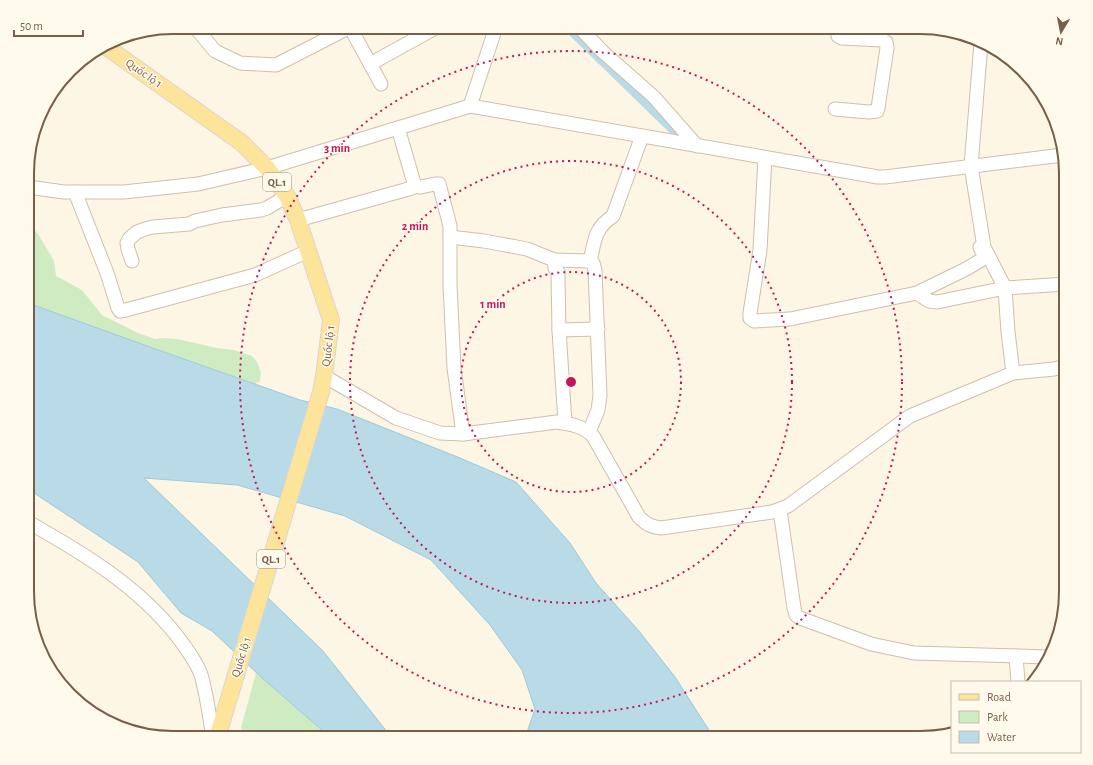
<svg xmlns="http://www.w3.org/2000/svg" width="1093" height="765" font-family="'Alegreya Sans',sans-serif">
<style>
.green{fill:#ceebc2}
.water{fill:#b8dbe7;stroke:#9ec9d9}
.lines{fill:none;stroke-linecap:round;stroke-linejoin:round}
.canal{stroke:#b8dbe7;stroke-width:10}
.minor-casing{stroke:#cfbfab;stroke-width:15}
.major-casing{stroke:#dcd5d0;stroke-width:18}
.minor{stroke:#fff;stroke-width:13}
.major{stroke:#fde49b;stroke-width:16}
.ring{fill:none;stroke:#c2185b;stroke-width:2;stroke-dasharray:2 4}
.labels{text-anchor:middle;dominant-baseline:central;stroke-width:3;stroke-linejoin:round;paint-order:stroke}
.shield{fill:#fffaec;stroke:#a08e7a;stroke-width:1}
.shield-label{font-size:11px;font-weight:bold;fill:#775f49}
.street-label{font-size:12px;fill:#775f49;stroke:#fffaec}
.rim{fill:none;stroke:#775f49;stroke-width:2}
.centre{fill:#c2185b;stroke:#fffaec;stroke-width:2}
.ring-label{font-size:12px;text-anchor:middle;font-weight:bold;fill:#c2185b;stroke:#fffaec;stroke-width:3;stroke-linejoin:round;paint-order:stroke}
</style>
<rect width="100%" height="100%" fill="#fdf6e5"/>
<g class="green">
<path d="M29 227 33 228 38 234 54 261 56 276 82 290 102 315 138 333 155 339 162 338 177 339 217 348 234 350 252 356 257 362 261 373 260 381 255 384 28 303Z"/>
<path d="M256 673 331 738H260L243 731 241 728Z"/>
</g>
<path class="water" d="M28 303 150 347 300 400 337 409 460 458 516 482 570 543 596 583 639 631 675 677 714 738H525L535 709 522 670 490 625 431 560 345 516 237 485 144 478 323 651 392 738H331L261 677 212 631 181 613 138 562 28 489Z"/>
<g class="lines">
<path class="canal" d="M568 27 681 137"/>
<g class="minor-casing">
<g id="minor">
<path d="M195 27 215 51 240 63 276 65 350 27"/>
<path d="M350 27 381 84"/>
<path d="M579 27 603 52 654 97 697 146"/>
<path d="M981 43 971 166 984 247 1005 288 1008 332 1013 373"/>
<path d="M370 64 437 27"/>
<path d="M470 106 496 27"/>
<path d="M835 109 869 112 877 111 878 108 887 48 886 42 882 40 842 38 838 36 837 27"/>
<path d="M765 158 760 250 750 313V318L754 321 790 319 917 293 929 301 937 302 1005 288 1066 284"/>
<path d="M413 186 421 187 435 184H439L450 226V285L454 368 463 434"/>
<path d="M28 187 64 192H124L198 184 267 168 470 106 878 177H885L1063 155"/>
<path d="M75 192 107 273 118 308 120 311 126 310 255 275 308 251"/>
<path d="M298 220 412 188 414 183 398 128"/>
<path d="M450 237 484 241 527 249 554 260 555 268 558 272V277L559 330 565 423"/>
<path d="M554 260 590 261 593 263 595 270 600 396 598 410 589 432"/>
<path d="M132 261 128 249 127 243 129 239 137 232 145 229 153 227 189 224 195 221 222 215 261 210 267 208 287 196"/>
<path d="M590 261C595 240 594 229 613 216L642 136"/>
<path d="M917 293 966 269 983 259 984 256 980 247"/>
<path d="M559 330 598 329"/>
<path d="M324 376 396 418 440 433 463 434 557 422C571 424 583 426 593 436L639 517C646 524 651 527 661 528L772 512 788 506 910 416 1013 373 1054 369 1066 366"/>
<path d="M780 510 794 608 796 615 800 618 871 644 914 653 1048 657"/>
<path d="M28 522C83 553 138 586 177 636 186 648 194 658 200 672 202 677 203 682 204 687 208 703 210 721 213 738"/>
<path d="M1016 656 1018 682"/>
</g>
</g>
<g class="major-casing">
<path id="major" d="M105 46 242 143 267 168 287 196 298 220 331 320 324 376 321 392 217 738"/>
</g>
<use href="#minor" class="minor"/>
<use href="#major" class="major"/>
</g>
<g class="ring">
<circle cx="571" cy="382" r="110"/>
<circle cx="571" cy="382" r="221"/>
<circle cx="571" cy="382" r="331"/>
</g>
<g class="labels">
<g class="shield">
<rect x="263" y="173" width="28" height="18" rx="3"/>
<rect x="257" y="550" width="28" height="18" rx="3"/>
</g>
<g class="shield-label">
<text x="277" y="182">QL.1</text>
<text x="271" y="559">QL.1</text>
</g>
<g class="street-label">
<text transform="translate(144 73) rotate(35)">Quốc lộ 1</text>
<text transform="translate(328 346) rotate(-83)">Quốc lộ 1</text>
<text transform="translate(241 657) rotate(-73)">Quốc lộ 1</text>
</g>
</g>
<path d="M0 0H1093V765H0ZM173 34H920A139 139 0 0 1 1059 173V592A139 139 0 0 1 920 731H173A139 139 0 0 1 34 592V173A139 139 0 0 1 173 34Z" fill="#fffaec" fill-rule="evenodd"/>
<path class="rim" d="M173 34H920A139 139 0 0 1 1059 173V592A139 139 0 0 1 920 731H173A139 139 0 0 1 34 592V173A139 139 0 0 1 173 34Z"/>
<circle cx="571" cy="382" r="6" class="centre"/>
<g class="ring-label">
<text x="337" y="152">3 min</text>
<text x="415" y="230">2 min</text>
<text x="493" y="308">1 min</text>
</g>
<rect x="951" y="681" width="130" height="72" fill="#fffaec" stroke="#c9bcab"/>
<rect x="959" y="694" width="20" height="6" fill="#fde49b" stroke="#c9bcab"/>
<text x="987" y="701" font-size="12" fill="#775f49">Road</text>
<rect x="959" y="711" width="20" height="12" fill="#ceebc2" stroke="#c9bcab"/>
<text x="987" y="721" font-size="12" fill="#775f49">Park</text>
<rect x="959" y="731" width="20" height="12" fill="#b8dbe7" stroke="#c9bcab"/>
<text x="987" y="741" font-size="12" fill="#775f49">Water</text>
<g transform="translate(1061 32) rotate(190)" stroke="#fffaec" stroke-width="3" paint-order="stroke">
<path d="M0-3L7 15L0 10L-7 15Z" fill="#775f49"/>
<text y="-6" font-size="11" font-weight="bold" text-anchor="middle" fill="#775f49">N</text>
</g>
<path d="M14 30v6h69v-6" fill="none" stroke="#775f49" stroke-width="2"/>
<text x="20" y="30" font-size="12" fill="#775f49" stroke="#fffaec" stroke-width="3" paint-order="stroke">50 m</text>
</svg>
